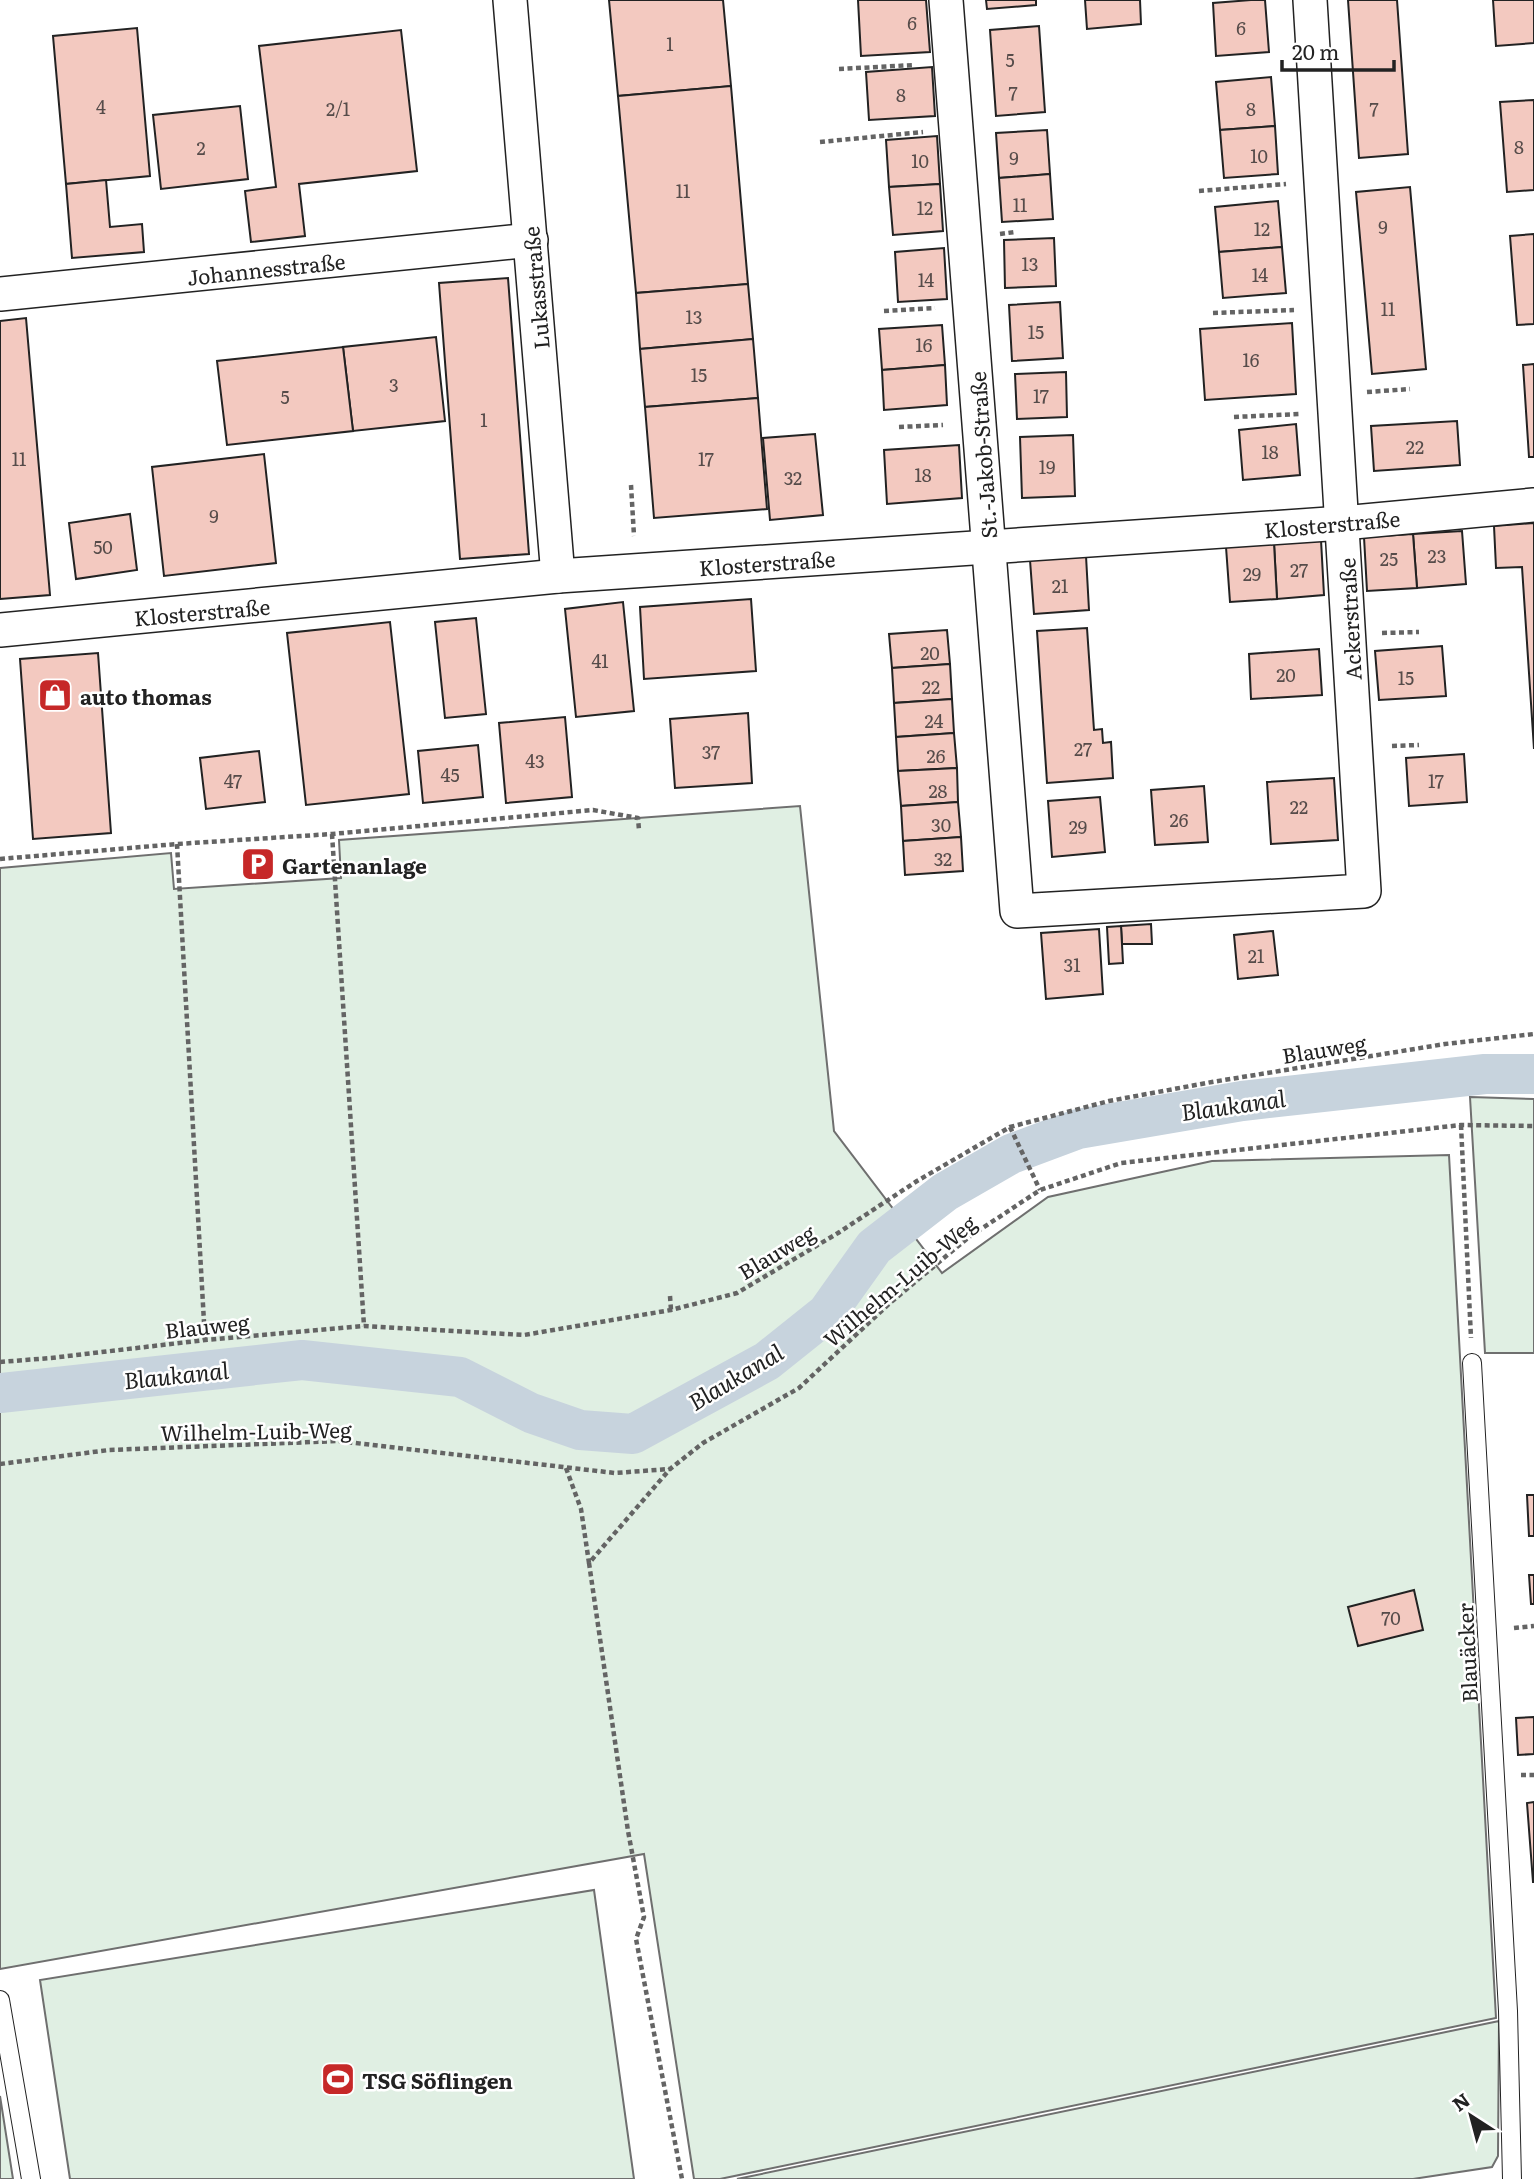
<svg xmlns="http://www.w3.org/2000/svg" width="1534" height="2179" font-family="Literata,serif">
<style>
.green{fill:#e0efe3;stroke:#6f6f6f;stroke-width:2}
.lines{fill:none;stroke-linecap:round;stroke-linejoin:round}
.canal{stroke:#c7d3dd;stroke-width:40}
.building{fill:#f3c9c0;stroke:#222;stroke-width:2}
.service-casing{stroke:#222;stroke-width:20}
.minor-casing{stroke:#222;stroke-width:36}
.path{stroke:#646464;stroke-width:4.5;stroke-dasharray:5 3.5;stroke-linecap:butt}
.service{stroke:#fff;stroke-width:18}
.minor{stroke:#fff;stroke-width:33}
.labels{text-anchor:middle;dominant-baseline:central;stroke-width:5;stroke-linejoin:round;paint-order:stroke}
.number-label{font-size:18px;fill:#564c4a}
.street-label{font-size:21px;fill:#222;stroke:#fff}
.poi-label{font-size:21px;font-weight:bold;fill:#222;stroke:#fff;text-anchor:start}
.water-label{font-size:23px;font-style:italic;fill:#222;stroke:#fff}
</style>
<rect width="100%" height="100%" fill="#fff"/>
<g class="green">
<path d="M800 806 834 1131 942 1273 1048 1197 1212 1161 1449 1155 1496 2018 720 2179H694L644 1854 0 1969V868L171 853 174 889 341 878 339 840Z"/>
<path d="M1470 1097 1534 1099V1353H1485Z"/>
<path d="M594 1890 634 2179H70L40 1980Z"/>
<path d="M1499 2021 1498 2156 1492 2167 1413 2179H737Z"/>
<path d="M0 2096 13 2179H0Z"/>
</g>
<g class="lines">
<path class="canal" d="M0 1393 302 1360 460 1377 531 1413 580 1430 633 1434 767 1361 827 1313 874 1247 945 1192 1011 1154 1078 1129 1242 1101 1485 1074H1534"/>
</g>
<g class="building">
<path d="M609 0H723L731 86 618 96Z"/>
<path d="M858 0H926L930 52 861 56Z"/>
<path d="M986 0H1036V5L987 9Z"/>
<path d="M1085 0H1140L1141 24 1087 29Z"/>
<path d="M1251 0H1265L1269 52 1216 56 1213 3Z"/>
<path d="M1348 0H1397L1408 154 1359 158Z"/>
<path d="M1493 0H1534V43L1496 46Z"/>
<path d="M1039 26 1045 112 996 116 990 30Z"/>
<path d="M137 28 150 176 66 184 53 36Z"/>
<path d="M401 30 417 171 299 184 305 236 251 242 245 191 276 187 259 46Z"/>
<path d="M932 67 935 116 869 120 866 72Z"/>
<path d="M1271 77 1275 126 1220 130 1216 82Z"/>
<path d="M731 86 748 284 636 293 618 96Z"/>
<path d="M1534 100V190L1507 192 1500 102Z"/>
<path d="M240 106 248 179 161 189 153 115Z"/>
<path d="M1275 126 1278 174 1224 178 1220 130Z"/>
<path d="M1047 130 1050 174 999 178 996 133Z"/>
<path d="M937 136 940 184 889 187 886 140Z"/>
<path d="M1050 174 1053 219 1002 222 999 178Z"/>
<path d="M106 180 110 227 142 224 144 252 72 258 66 184Z"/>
<path d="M940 184 943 231 893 235 889 187Z"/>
<path d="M1410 187 1426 369 1372 374 1356 192Z"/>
<path d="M1278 201 1282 247 1219 252 1215 207Z"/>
<path d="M1534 234V324L1517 325 1510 236Z"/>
<path d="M1054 238 1056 286 1005 288 1004 240Z"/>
<path d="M1282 247 1286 293 1223 298 1219 252Z"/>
<path d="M944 248 947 299 898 302 895 252Z"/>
<path d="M508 278 529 554 460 559 439 283Z"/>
<path d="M748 284 753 339 640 349 636 293Z"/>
<path d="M1060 302 1063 358 1012 361 1009 305Z"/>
<path d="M26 318 50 595 0 599V321Z"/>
<path d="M1292 323 1296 394 1205 400 1200 329Z"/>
<path d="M942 325 945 365 882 370 879 329Z"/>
<path d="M436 337 445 421 353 431 343 347Z"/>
<path d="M753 339 758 398 645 407 640 349Z"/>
<path d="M343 347 353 431 227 445 217 361Z"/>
<path d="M1534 364V457H1529L1523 365Z"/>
<path d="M945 365 947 405 884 410 882 370Z"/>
<path d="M1066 372 1067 417 1017 419 1015 374Z"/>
<path d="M758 398 767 509 654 518 645 407Z"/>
<path d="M1457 421 1460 465 1374 471 1371 426Z"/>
<path d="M1296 424 1300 475 1243 480 1239 430Z"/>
<path d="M815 434 823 515 770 520 763 438Z"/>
<path d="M1073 435 1075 496 1022 498 1020 437Z"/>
<path d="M959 445 962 498 887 504 884 450Z"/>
<path d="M264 454 276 563 164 576 152 467Z"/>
<path d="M130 514 137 570 76 579 69 523Z"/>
<path d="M1534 523V749L1522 567 1496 568 1494 526Z"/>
<path d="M1462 531 1466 584 1417 588 1413 534Z"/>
<path d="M1413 534 1417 588 1367 591 1364 537Z"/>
<path d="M1321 540 1324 595 1277 599 1274 543Z"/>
<path d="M1274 543 1277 599 1230 602 1226 547Z"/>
<path d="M1086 556 1089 610 1034 614 1030 560Z"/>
<path d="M751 599 756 671 644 679 640 607Z"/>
<path d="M623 602 634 711 576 717 565 609Z"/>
<path d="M476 618 486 714 445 718 435 622Z"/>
<path d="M390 622 409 794 306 805 287 633Z"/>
<path d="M1087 628 1094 730 1102 729 1103 743 1111 742 1113 778 1047 783 1037 631Z"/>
<path d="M947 630 950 664 892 668 889 634Z"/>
<path d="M1442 646 1446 696 1379 700 1375 651Z"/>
<path d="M1319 649 1322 695 1251 699 1249 654Z"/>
<path d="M98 653 111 833 33 839 20 659Z"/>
<path d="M950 664 952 699 894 703 892 668Z"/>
<path d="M952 699 954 733 896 737 894 703Z"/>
<path d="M748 713 752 783 675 788 670 719Z"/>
<path d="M565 717 572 797 506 803 499 723Z"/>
<path d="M954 733 957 768 898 771 896 737Z"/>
<path d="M478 745 483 797 423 803 418 751Z"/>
<path d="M259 751 265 802 206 809 200 758Z"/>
<path d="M1464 754 1467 802 1409 806 1406 758Z"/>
<path d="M957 768 958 802 901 806 898 771Z"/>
<path d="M1334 778 1338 840 1271 844 1267 782Z"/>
<path d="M1204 786 1208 842 1155 845 1151 790Z"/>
<path d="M1100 797 1105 852 1052 857 1048 801Z"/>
<path d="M958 802 961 837 903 841 901 806Z"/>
<path d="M961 837 963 871 905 875 903 841Z"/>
<path d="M1151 924 1152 944H1122L1121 926Z"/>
<path d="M1121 926 1123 963 1109 964 1107 927Z"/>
<path d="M1099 929 1103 994 1046 999 1041 933Z"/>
<path d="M1273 931 1278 975 1238 979 1234 935Z"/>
<path d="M1527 1495H1534V1536H1529Z"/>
<path d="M1529 1575H1534V1604H1531Z"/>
<path d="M1414 1590 1423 1630 1358 1646 1348 1607Z"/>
<path d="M1534 1717V1754L1518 1755 1516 1718Z"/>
<path d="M1534 1802V1882H1533L1527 1803Z"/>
</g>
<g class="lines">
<g class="service-casing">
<g id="service">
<path d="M1472 1363 1508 2011 1512 2179"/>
<path d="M0 2000 31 2179"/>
</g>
</g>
<g class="minor-casing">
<g id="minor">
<path d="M510 0 558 576"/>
<path d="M946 0 1017 911 1364 891 1310 0"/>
<path d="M0 294 531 240"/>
<path d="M0 630 558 576 1343 523 1534 505"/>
</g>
</g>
<g class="path">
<path d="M839 69 915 65"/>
<path d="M820 142 923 132"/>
<path d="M1199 191 1286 184"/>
<path d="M1000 234 1015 232"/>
<path d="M884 311 935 308"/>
<path d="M1213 313 1294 310"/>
<path d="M1367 392 1410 389"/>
<path d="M1234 417 1300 414"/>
<path d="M899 427 943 425"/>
<path d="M631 485 634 536"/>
<path d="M1382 633 1419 632"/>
<path d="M1392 746 1419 745"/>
<path d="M332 834 364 1326"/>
<path d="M177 844 205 1340"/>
<path d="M0 859 177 844 332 834 593 810 638 818 639 830"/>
<path d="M1461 1125 1471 1338"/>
<path d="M1010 1127 1040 1190"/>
<path d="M670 1296 671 1310"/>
<path d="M0 1362 51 1358 205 1340 364 1326 524 1335 671 1310 737 1293 838 1233 917 1181 1010 1127 1109 1101 1212 1082 1445 1044 1534 1034"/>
<path d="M0 1464 109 1450 338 1441 615 1473 670 1469 703 1443 799 1388 890 1303 969 1237 1040 1190 1121 1163 1461 1125 1534 1126"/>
<path d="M566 1468 581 1509 589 1563 670 1469"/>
<path d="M589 1563 628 1831 644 1917 636 1939 682 2179"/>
<path d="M1514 1628 1534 1626"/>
<path d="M1521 1775H1534"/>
</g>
<use href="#service" class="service"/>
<use href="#minor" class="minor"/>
</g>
<defs>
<g id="shop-square" transform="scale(1.75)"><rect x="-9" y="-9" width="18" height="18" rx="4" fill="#c62828" stroke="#fff"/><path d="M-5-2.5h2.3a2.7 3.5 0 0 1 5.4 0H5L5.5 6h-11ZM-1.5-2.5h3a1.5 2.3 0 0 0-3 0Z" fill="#fff"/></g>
<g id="parking-square" transform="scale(1.75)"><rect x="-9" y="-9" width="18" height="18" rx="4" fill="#c62828" stroke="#fff"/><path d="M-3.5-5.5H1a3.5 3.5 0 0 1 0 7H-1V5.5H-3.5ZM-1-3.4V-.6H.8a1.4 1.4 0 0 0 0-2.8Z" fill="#fff"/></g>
<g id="stadium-square" transform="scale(1.75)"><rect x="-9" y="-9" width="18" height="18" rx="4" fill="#c62828" stroke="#fff"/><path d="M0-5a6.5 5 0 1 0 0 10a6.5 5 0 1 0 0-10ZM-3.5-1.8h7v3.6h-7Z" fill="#fff"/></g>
</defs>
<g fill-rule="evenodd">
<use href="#shop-square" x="55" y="695"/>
<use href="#parking-square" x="258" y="864"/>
<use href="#stadium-square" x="338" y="2079"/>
</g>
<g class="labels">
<g class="number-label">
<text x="912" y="22">6</text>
<text x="1241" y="27">6</text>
<text x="670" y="43">1</text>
<text x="1010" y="59">5</text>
<text x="1013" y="92">7</text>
<text x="901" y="94">8</text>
<text x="101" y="106">4</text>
<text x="338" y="108">2/1</text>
<text x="1251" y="108">8</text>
<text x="1374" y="108">7</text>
<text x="1519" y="146">8</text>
<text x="201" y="147">2</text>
<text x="1259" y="155">10</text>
<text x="1014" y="157">9</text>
<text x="920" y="160">10</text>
<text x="683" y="190">11</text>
<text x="1020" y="204">11</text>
<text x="925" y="207">12</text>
<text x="1383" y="226">9</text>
<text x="1262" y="228">12</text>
<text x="1030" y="263">13</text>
<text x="1260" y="274">14</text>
<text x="926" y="279">14</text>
<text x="1388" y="308">11</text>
<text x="694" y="316">13</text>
<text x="1036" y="331">15</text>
<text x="924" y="344">16</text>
<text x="1251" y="359">16</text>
<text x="699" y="374">15</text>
<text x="394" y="384">3</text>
<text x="1041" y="395">17</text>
<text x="285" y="396">5</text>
<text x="484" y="419">1</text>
<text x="1415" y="446">22</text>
<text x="1270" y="451">18</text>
<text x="19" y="458">11</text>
<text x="706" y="458">17</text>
<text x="1047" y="466">19</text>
<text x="923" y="474">18</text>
<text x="793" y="477">32</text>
<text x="214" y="515">9</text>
<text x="103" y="546">50</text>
<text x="1437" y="555">23</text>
<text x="1389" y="558">25</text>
<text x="1299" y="569">27</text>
<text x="1252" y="573">29</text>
<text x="1060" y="585">21</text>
<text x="930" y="652">20</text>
<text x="600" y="660">41</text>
<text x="1286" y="674">20</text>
<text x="1406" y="677">15</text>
<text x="931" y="686">22</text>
<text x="934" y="720">24</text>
<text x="1083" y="748">27</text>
<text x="711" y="751">37</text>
<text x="936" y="755">26</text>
<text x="535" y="760">43</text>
<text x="450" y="774">45</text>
<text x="233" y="780">47</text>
<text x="1436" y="780">17</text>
<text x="938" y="790">28</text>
<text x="1299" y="806">22</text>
<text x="1179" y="819">26</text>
<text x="941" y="824">30</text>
<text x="1078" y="826">29</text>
<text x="943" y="858">32</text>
<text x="1256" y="955">21</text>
<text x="1072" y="964">31</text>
<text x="1391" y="1617">70</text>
</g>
<g class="street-label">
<text transform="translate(266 268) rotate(-6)">Johannesstraße</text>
<text transform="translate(535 288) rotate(-95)">Lukasstraße</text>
<text transform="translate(982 455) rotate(-94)">St.-Jakob-Straße</text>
<text transform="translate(1332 523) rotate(-5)">Klosterstraße</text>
<text transform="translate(767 562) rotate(-4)">Klosterstraße</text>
<text transform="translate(202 611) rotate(-5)">Klosterstraße</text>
<text transform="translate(1349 619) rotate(-93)">Ackerstraße</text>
<text transform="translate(1324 1048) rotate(-9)">Blauweg</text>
<text transform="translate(776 1251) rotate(-31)">Blauweg</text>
<text transform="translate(899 1280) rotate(-40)">Wilhelm-Luib-Weg</text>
<text transform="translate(207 1325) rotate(-6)">Blauweg</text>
<text transform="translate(256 1430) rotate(-1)">Wilhelm-Luib-Weg</text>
<text transform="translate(1466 1653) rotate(-93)">Blauäcker</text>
</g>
<g class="poi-label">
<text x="80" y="695">auto thomas</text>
<text x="282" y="864">Gartenanlage</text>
<text x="362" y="2079">TSG Söflingen</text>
</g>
<g class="water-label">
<text transform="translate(1233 1104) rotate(-8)">Blaukanal</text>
<text transform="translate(176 1374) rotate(-6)">Blaukanal</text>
<text transform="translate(735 1376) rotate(-31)">Blaukanal</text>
</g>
</g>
<g transform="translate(1471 2116) rotate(324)" stroke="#ffffff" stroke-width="5" paint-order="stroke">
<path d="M0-5L12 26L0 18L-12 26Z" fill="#222222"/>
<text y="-10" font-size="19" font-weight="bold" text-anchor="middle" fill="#222222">N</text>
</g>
<path d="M1282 60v10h112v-10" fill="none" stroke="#222222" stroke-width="3.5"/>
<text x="1292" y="60" font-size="21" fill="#222222" stroke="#ffffff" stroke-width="5" paint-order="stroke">20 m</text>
</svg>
